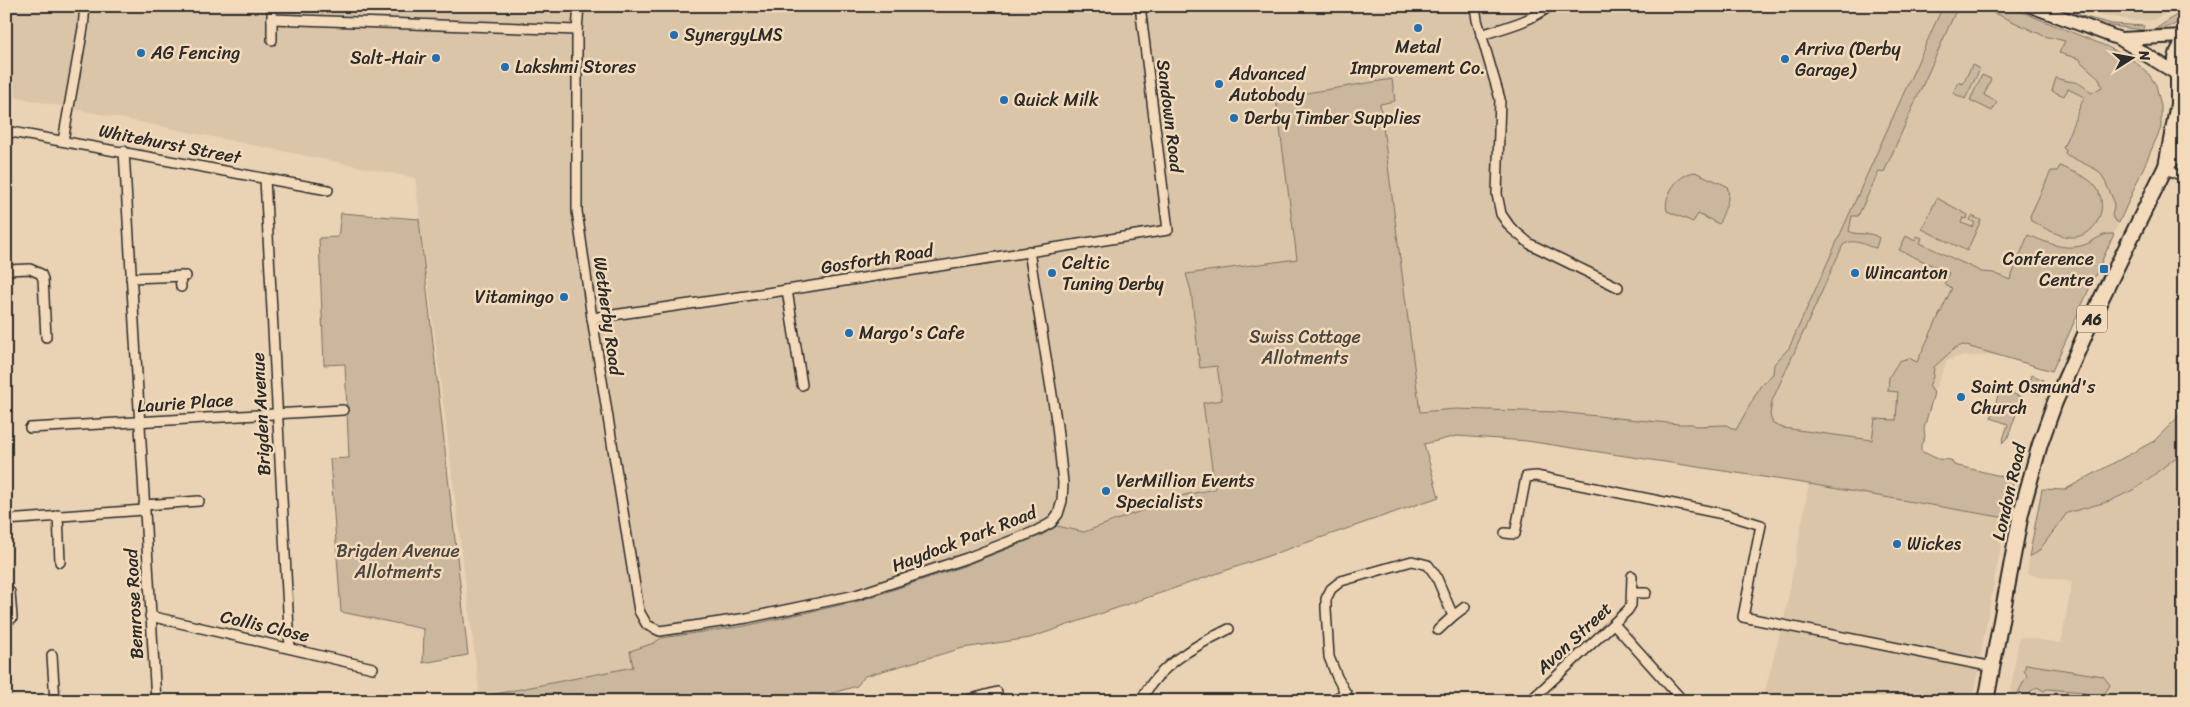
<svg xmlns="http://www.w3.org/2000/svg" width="2190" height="707" font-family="Sriracha,sans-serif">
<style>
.built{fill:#dac5a9}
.green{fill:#cab79d;stroke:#7a7164}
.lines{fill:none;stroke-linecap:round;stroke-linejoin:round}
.street-casing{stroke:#2b2b2b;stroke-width:12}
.secondary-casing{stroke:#2b2b2b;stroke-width:16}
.primary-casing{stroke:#2b2b2b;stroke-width:18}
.street{stroke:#f2daba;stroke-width:9}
.secondary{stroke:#f2daba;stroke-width:12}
.primary{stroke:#f2daba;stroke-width:14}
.poi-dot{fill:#1f6fb2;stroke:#f2daba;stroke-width:2}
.labels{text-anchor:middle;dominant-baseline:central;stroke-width:5;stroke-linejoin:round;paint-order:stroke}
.shield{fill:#f2daba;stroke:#676056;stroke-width:1}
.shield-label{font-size:16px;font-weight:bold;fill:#2b2b2b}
.poi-label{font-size:18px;fill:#2b2b2b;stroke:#f2daba;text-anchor:start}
.street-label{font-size:18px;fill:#2b2b2b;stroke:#f2daba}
.park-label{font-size:18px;fill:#4b4742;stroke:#f2daba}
</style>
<rect width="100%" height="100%" fill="#ead3b4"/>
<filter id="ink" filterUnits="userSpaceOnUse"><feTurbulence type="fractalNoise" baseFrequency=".02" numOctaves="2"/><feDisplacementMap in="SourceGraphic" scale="10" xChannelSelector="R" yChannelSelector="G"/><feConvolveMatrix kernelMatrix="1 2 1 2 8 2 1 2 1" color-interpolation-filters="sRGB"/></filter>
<g filter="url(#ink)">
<g class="built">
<path d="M6 6H2007L2106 46 2134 61 2148 73 2156 85 2161 106V128L2099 266 1998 355 1957 357 1947 361 1905 459 1687 429 1609 416 1456 409 1420 412 1380 104 1395 101 1277 98 1297 259 1186 274 1191 291 1200 368 1217 366 1222 400 1203 404 1215 489 1184 495 1084 532 1057 526 1042 535 964 566 859 601 745 626 661 638 654 643 631 651 633 667 480 697 415 178 6 95Z"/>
<path d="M2073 6H2177L2154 20 2135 21 2089 12Z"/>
<path d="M2184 451V701H2009L2019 637 2061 643 2072 582 2027 574 2029 557 2038 552 2067 513 2110 501 2137 489Z"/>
<path d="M1809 484 2006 518 1972 701H1770L1765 690 1785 615Z"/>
</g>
<g class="green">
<path d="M1943 6H1958L1884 172 1879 171 1858 216H1852L1849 231C1858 237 1869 230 1879 238L1876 248C1864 246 1855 237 1843 245L1772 401 1770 415 1773 424 1783 428 1872 440 1875 419 1896 420 1898 392 1888 391 1889 377 1899 361 1909 358 1917 362 1952 288 1944 284 1949 273 1899 250 1906 236 1915 241 1917 236 1922 238 1920 243 1982 272 1994 273 2010 280 2028 235C2049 243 2067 253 2089 243 2098 238 2103 233 2114 234L2052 371 1963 345 1955 348 1934 367 1933 377 1929 386 1934 393 1924 428 1925 437 1921 445V451L1938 459 1951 460 1954 465 2014 479 2006 518 1809 484 1527 441 1457 436 1424 444 1439 497 1030 638 963 648 865 676 857 686 805 701H474L480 697 633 667 630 651 654 643 661 638 745 626 859 601 964 566 1042 535 1057 526 1084 532 1184 495 1215 489 1203 403 1222 400 1217 366 1200 368 1191 291 1186 274 1297 259 1276 98 1392 79 1395 101 1380 104 1420 412 1456 409 1557 412 1679 424H1692L1696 426 1726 425 1736 430 1761 385 1773 374 1774 364 1789 348Z"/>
<path d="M1974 6H2007L2106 46 2134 61 2148 73 2156 85 2161 106V128L2119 223 2114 220 2112 215 2114 206 2113 199 2103 177 2097 170 2065 154 2066 150 2063 148 2084 97 2068 89 2064 96 2052 91 2056 78C2074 84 2076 78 2091 93L2102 87 2099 78 2081 62 2080 59 2059 53 2065 41 2044 36 2001 16Z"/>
<path d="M2063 8 2085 17 2112 24 2144 26V30L2103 25 2065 12Z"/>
<path d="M2184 10V20L2171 26 2154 30Z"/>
<path d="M1972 65 1980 69 1965 99 1953 93 1958 82 1963 84Z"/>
<path d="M1982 75 1991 79 1984 95 1997 102 1992 111 1970 100Z"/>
<path d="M2060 166C2072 172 2088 176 2096 187 2110 207 2096 239 2070 237 2057 236 2043 227 2031 221L2030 216 2051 171H2057Z"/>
<path d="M1695 172 1727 186C1732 197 1723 212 1719 224L1698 214 1693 222 1667 211C1663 195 1678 174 1695 172Z"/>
<path d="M1937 198 1968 215 1967 219 1963 218 1961 223 1972 227 1975 223 1970 220 1972 216 1981 220 1967 251 1922 229Z"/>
<path d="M341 213 419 219 468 655 423 663 424 629 341 612 330 459 349 458 345 364 324 365 319 238 338 237Z"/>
<path d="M2032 375 2044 380 2039 394 2029 391 2027 388Z"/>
<path d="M2000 389 2022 397 2008 437 2002 443 2008 424 1991 418Z"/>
<path d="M2184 406V451L2137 488 2110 501 2067 513 2038 552 2029 557 2042 489 2064 490 2154 441 2177 418Z"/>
<path d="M2026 664 2103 676 2110 685C2104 697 2096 699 2084 700V692L2047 689 2044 691 2037 687 2030 692 2033 698 2029 701H2019L2018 693 2027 675 2024 671Z"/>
</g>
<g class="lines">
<g class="street-casing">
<g id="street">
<path d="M579 6 577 30V211L592 318 639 611 647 625 660 631 747 618 856 595 967 558 1036 531 1051 523 1058 514 1062 501 1063 483 1057 426 1029 251"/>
<path d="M1475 6 1477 20 1500 99 1497 194 1501 214 1510 227 1530 244 1618 287"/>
<path d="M272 19 577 30"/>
<path d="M1481 35C1506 27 1529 22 1550 6"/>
<path d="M272 40V6"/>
<path d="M6 131 328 190"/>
<path d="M63 141 83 28 85 6"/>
<path d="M124 151 156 701"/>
<path d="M2165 168 2184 177"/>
<path d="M265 179 290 648"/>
<path d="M6 270 30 269 41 274 43 279 46 337"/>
<path d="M180 276 181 287"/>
<path d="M131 278 186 276"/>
<path d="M787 290 802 385"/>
<path d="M592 318 787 290 1168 230 1140 6"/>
<path d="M30 428 343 410"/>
<path d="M144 505 199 501"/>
<path d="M58 515 60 562"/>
<path d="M6 520 144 510"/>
<path d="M1505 533 1515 534 1526 477 1536 476 1728 515 1761 525 1743 617 1993 667"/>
<path d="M6 590 10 592 12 618"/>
<path d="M1632 593H1646"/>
<path d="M150 616 373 668"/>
<path d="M1453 616 1465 607"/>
<path d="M1614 624 1683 701"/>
<path d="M52 655 55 701"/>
<path d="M964 701 997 692"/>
<path d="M1141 701C1157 666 1196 645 1229 629"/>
<path d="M1330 701 1346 693"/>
<path d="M1350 701 1337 677 1329 657 1326 609V599L1331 589 1341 581 1412 561 1428 565 1436 576 1453 616 1438 630"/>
<path d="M1530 701 1628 610 1631 605 1632 576"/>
</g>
</g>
<g class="secondary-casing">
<g id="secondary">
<path d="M2031 6 2120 39 2176 73"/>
<path d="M2120 39 2184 36"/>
</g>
</g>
<g class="primary-casing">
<g id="primary">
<path d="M2182 85C2173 71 2173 55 2184 42"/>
<path d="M2166 166 2184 148"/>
<path d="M1986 701 2021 513 2040 444 2055 402 2099 303 2166 166 2178 104V78"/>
</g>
</g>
<use href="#street" class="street"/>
<use href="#secondary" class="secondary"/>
<use href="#primary" class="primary"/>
</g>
</g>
<g class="poi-dot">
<circle cx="1418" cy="28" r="5"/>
<circle cx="674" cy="35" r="5"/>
<circle cx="141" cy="53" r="5"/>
<circle cx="436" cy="58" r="5"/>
<circle cx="1785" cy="59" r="5"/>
<circle cx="505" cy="67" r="5"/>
<circle cx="1219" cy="84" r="5"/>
<circle cx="1004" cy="100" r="5"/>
<circle cx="1234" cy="118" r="5"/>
<rect x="2099" y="264" width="10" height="10" rx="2.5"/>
<circle cx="1052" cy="273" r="5"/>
<circle cx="1855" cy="273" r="5"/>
<circle cx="564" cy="297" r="5"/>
<circle cx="849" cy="333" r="5"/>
<circle cx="1961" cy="397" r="5"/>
<circle cx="1106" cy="491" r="5"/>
<circle cx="1897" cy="544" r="5"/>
</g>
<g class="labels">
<rect class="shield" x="2077" y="305.5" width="30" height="27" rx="4"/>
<g class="shield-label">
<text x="2092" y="319">A6</text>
</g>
<g class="poi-label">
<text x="684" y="35">SynergyLMS</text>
<text x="1418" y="47" text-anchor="middle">Metal<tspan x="1418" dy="21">Improvement Co.</tspan></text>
<text x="1795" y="49">Arriva (Derby<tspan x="1795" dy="21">Garage)</tspan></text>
<text x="151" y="53">AG Fencing</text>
<text x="426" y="58" text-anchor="end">Salt-Hair</text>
<text x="515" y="67">Lakshmi Stores</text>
<text x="1229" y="74">Advanced<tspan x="1229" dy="21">Autobody</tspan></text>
<text x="1014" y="100">Quick Milk</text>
<text x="1244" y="118">Derby Timber Supplies</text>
<text x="2094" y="259" text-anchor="end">Conference<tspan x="2094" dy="21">Centre</tspan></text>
<text x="1062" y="263">Celtic<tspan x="1062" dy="21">Tuning Derby</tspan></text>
<text x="1865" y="273">Wincanton</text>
<text x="554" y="297" text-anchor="end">Vitamingo</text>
<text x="859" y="333">Margo's Cafe</text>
<text x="1971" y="387">Saint Osmund's<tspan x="1971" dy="21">Church</tspan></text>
<text x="1116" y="481">VerMillion Events<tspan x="1116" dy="21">Specialists</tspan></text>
<text x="1907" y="544">Wickes</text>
</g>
<g class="street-label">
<text transform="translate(1170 116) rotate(83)">Sandown Road</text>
<text transform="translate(170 144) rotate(11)">Whitehurst Street</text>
<text transform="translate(877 259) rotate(-9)">Gosforth Road</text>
<text transform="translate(608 316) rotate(82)">Wetherby Road</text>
<text transform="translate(185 403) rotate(-4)">Laurie Place</text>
<text transform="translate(261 414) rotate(-93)">Brigden Avenue</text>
<text transform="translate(2009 492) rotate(-77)">London Road</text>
<text transform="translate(964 539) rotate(-21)">Haydock Park Road</text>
<text transform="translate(134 604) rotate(-93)">Bemrose Road</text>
<text transform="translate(265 626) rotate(13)">Collis Close</text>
<text transform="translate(1574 638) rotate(-43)">Avon Street</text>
</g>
<g class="park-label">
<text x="1305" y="337">Swiss Cottage<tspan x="1305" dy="21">Allotments</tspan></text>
<text x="398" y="551">Brigden Avenue<tspan x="398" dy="21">Allotments</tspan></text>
</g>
</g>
<rect width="2190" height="707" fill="none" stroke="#f2daba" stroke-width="25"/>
<rect x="12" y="12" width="2165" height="682" fill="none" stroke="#2b2b2b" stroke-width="2" filter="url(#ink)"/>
<g transform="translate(2132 58) rotate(79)" stroke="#f2daba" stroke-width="4" paint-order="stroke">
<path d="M0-4L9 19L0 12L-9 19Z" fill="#2b2b2b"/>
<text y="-8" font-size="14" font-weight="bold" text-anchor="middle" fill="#2b2b2b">N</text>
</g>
</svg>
